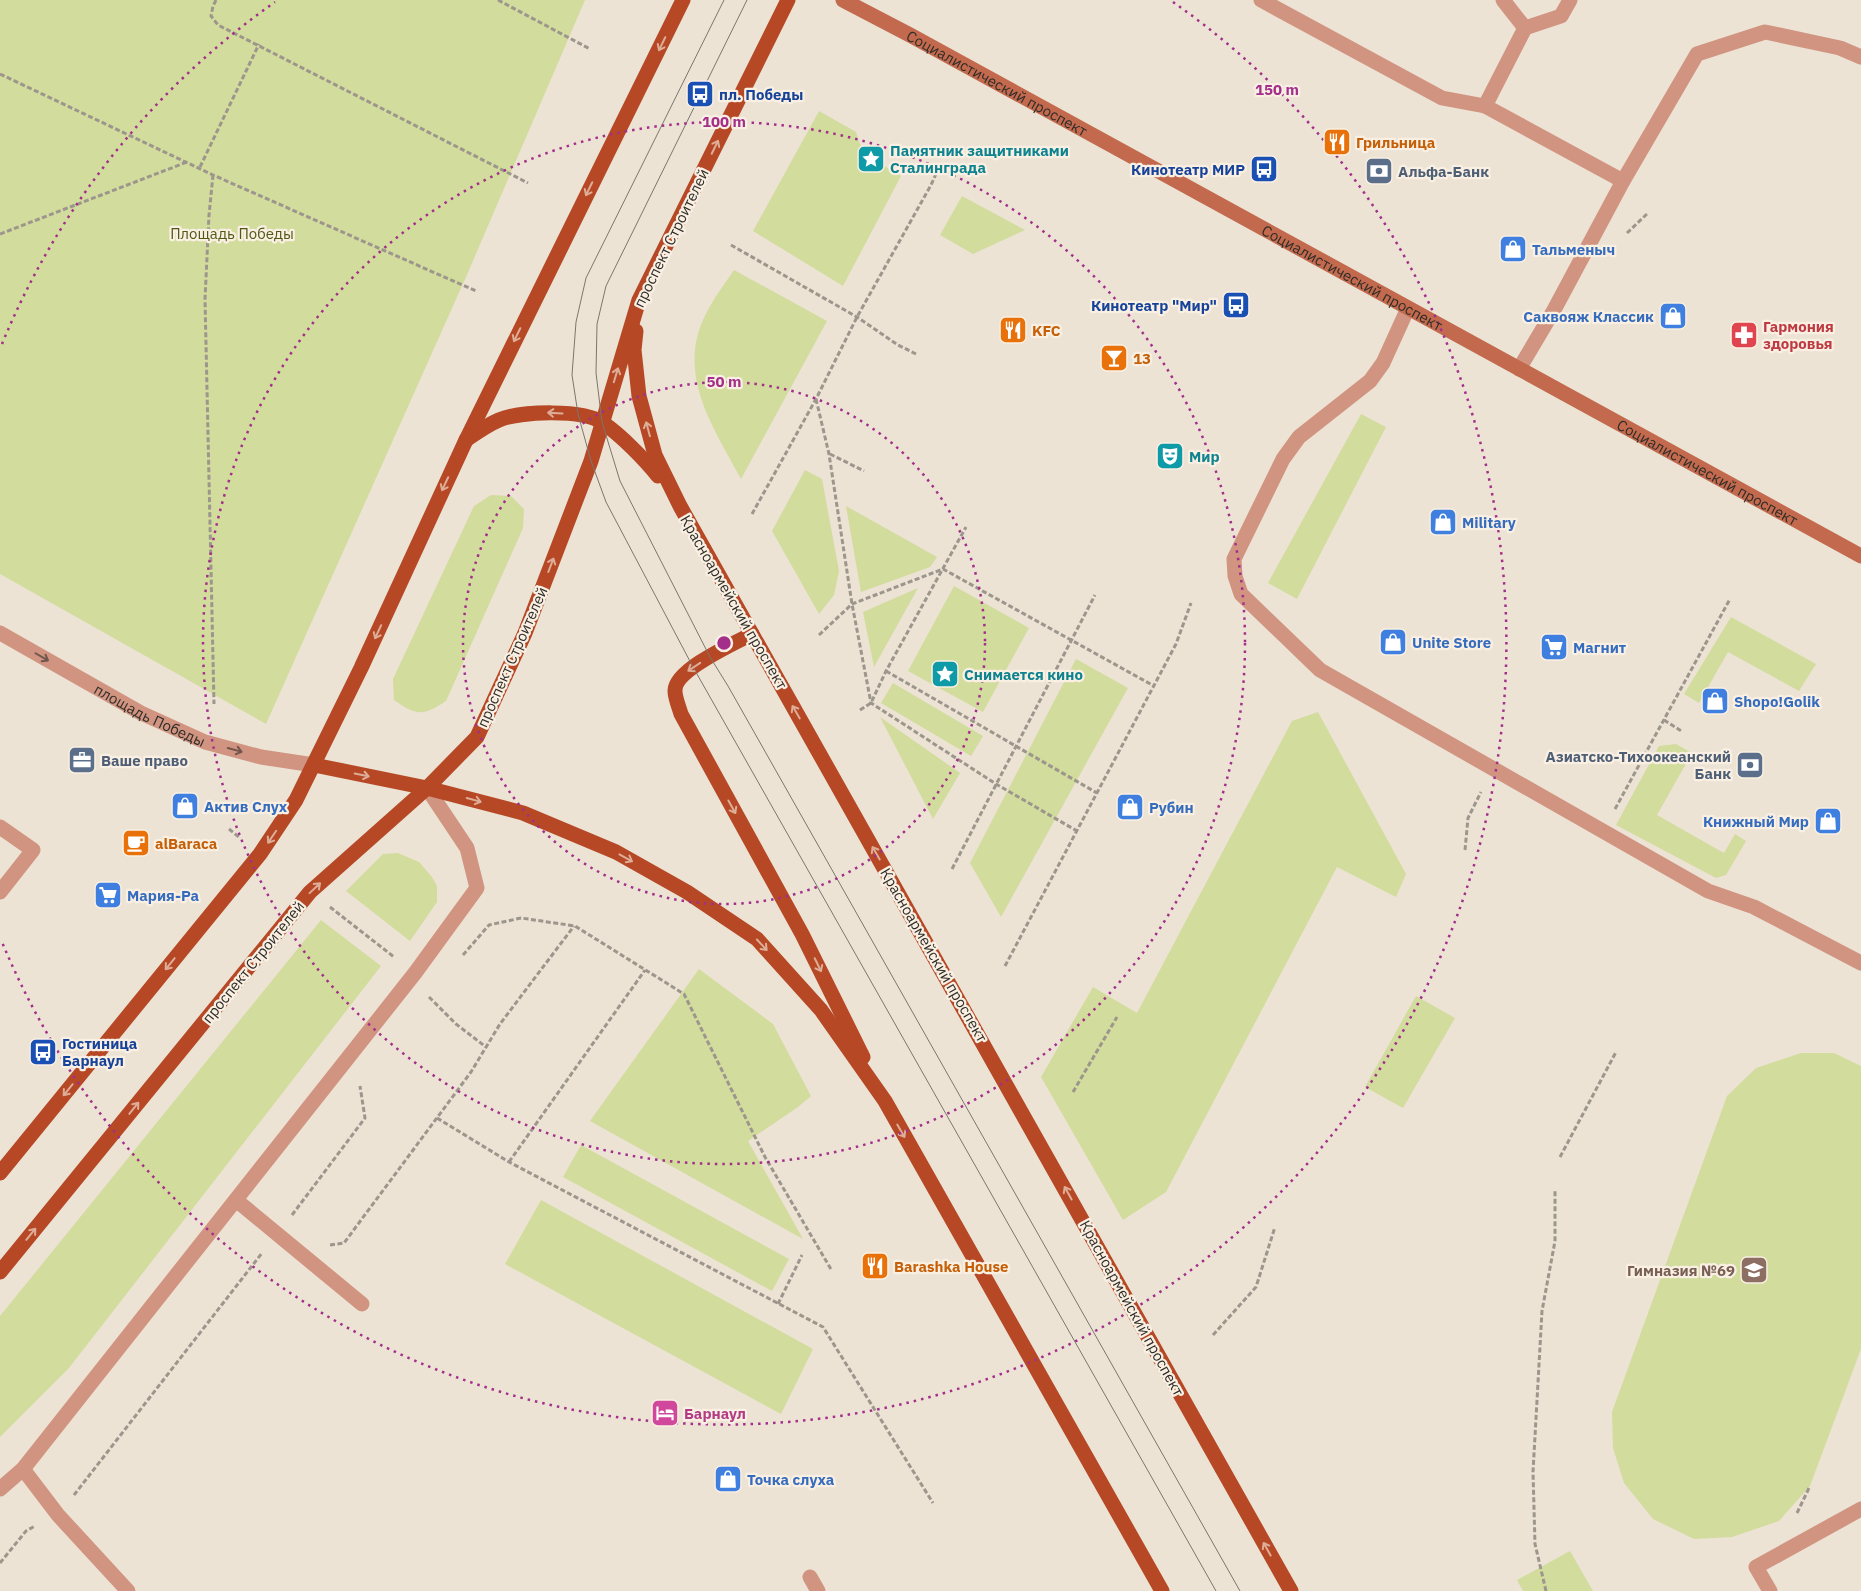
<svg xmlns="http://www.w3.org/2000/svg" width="1861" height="1591" font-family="'IBM Plex Sans',sans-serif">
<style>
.green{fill:#d2dc9d}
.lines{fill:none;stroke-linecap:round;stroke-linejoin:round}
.path{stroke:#9d968c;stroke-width:3;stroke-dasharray:5 2.5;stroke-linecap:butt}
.lane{stroke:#d19481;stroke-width:15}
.street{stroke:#d19481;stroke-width:15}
.secondary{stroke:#c36a4e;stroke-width:15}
.primary{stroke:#b64825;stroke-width:15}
.tram{stroke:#7b766d;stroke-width:1}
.oneway{stroke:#dead97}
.oneway2{stroke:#70564c}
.ring{fill:none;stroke:#a32f8a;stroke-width:2.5;stroke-dasharray:2.5 5}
.labels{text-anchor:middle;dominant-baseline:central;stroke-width:4.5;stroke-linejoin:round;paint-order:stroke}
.street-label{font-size:15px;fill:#302d28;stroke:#f9f0e3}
.transit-label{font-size:15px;font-weight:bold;fill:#164399;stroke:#f9f0e3;text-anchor:start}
.food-label{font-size:15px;font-weight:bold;fill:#c56008;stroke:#f9f0e3;text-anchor:start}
.culture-label{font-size:15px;font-weight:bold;fill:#0d838f;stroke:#f9f0e3;text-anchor:start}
.service-label{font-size:15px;font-weight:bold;fill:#4e5e75;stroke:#f9f0e3;text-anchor:start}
.park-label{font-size:15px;fill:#515815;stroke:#f9f0e3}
.shop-label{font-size:15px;font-weight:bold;fill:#366cbe;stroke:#f9f0e3;text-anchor:start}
.health-label{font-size:15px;font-weight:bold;fill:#be3a42;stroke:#f9f0e3;text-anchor:start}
.education-label{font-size:15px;font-weight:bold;fill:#785e54;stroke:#f9f0e3;text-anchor:end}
.hotel-label{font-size:15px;font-weight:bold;fill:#b23c85;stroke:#f9f0e3;text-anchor:start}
.centre{fill:#a32f8a;stroke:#f9f0e3;stroke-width:2.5}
.ring-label{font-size:15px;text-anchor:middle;font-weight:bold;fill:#a32f8a;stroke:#f9f0e3;stroke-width:4.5;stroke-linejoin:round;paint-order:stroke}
</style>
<rect width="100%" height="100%" fill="#ece3d5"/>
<g class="green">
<path d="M0 0H585L466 277 266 724 0 574Z"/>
<path d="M819 111 856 132 863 153 901 176 843 286 753 231Z"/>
<path d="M962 196 1025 230 973 254 940 235Z"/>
<path d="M734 270 827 321 741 479C712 425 673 370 709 308 716 295 726 282 734 270Z"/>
<path d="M1361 414 1386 427 1297 599 1268 583Z"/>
<path d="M805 470 822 479 839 571 834 595 819 614 772 531Z"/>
<path d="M491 495 511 496 524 509 523 528 446 701C424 716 416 716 394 700L393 679 474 506Z"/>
<path d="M846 506 937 557 930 567 861 592Z"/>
<path d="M954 586 1029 628 983 712 908 671Z"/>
<path d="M918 588 874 667 863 612Z"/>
<path d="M1731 617 1816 664 1799 691 1728 652 1699 703 1684 694Z"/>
<path d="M1076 659 1128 688 1001 917 970 863Z"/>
<path d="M893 683 983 736 971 756 881 703Z"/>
<path d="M1318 712 1406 874 1396 897 1337 867 1166 1192 1123 1220 1041 1077 1093 987 1137 1013 1292 721Z"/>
<path d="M880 717 960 773 933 819Z"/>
<path d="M1676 744 1692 753 1657 815 1724 853 1735 834 1746 841 1726 875 1716 878 1616 825 1659 746Z"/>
<path d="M398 853 419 862 432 877 437 886V902L410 941 346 891 383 854Z"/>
<path d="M321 920 381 966 69 1368 0 1437V1316Z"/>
<path d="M699 969 773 1024 811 1096 798 1107 748 1141 803 1239 590 1121Z"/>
<path d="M1416 996 1455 1018 1403 1108 1365 1087Z"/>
<path d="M1801 1053H1834L1861 1066V1349L1810 1486 1779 1521 1732 1537 1694 1539 1653 1519 1624 1483 1613 1448 1612 1412 1727 1096 1756 1068Z"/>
<path d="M581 1145 789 1259 772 1291 563 1177Z"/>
<path d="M541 1200 813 1349 781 1414 505 1264Z"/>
<path d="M1570 1551 1593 1591H1523L1517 1580Z"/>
</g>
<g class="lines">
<g class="path">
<path d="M216 0 213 6 211 16 218 25 528 183"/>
<path d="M498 0 590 49"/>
<path d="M0 74 213 175 476 291"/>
<path d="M200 167 259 44"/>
<path d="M213 175 209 215 205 299 214 704"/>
<path d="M1627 233 1648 213"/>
<path d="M0 234 187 162"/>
<path d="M731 245 857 317 898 345 916 354"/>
<path d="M816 399 829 454 852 604 871 703 996 784 1077 831"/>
<path d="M830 454 864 471"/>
<path d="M752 514 816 399 857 317 931 185 940 165"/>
<path d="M819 635 852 604 943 569 1154 686"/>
<path d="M886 671 1097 793"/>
<path d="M860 710 871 703 886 671 966 527"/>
<path d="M1664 720 1683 732"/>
<path d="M1615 809 1730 599"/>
<path d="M229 829 240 838"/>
<path d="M1465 850 1468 818 1481 792"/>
<path d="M952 869 1095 595"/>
<path d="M330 907 394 957"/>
<path d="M463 955 489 925 521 918 575 926 684 994 765 1157 832 1271"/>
<path d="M1005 966 1176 644 1191 603"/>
<path d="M429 997 456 1024 486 1047"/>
<path d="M1073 1092 1117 1017"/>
<path d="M437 1118 509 1162 823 1327 933 1503"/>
<path d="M1560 1157 1616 1052"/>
<path d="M509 1162 645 970"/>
<path d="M292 1215 365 1118 360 1086"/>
<path d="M330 1245 344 1243 471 1072 500 1024 574 926"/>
<path d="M778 1304 802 1255"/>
<path d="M1213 1335 1256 1287 1275 1227"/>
<path d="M74 1495 262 1253"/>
<path d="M1797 1513 1810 1486"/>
<path d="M0 1563 26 1531 35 1526"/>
<path d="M1546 1591 1535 1544 1533 1472 1542 1311 1555 1241V1189"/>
</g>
<g class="lane">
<path d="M1261 0 1442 98 1485 106 1623 181"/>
<path d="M1525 28 1561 16 1570 0"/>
<path d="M1485 106 1525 28 1503 0"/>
<path d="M1408 308 1383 363 1370 381 1299 437 1283 459 1234 559 1235 576 1241 594 1320 670 1708 891 1754 907 1861 963"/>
<path d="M1519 369 1554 310 1623 181 1697 54 1765 32 1840 48 1861 57"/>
<path d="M0 827 33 850 0 892"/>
<path d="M236 1200 362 1304"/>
<path d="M23 1469 58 1515 128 1591"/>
<path d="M0 1489 23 1469 415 973 477 888 467 848 427 788"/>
<path d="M810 1577 818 1591"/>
<path d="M1770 1591 1756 1567 1861 1509"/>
</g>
<path class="street" id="s1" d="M0 633 141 713 205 742 261 757 314 765"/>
<path class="secondary" id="s2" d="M843 0 910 35 1861 556"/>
<g class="primary">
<path d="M636 331 634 350 639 396 655 455 680 506 1291 1591"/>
<path d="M466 440C476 433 487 425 499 420 520 411 584 409 603 423 621 435 645 460 658 476"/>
<path d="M752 634C735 643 674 670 675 691 675 698 679 707 681 714L802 934 863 1057"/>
<path d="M314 765 427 788 523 813 616 852 687 892 757 939 821 1010 885 1101 1162 1591"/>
<path d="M0 1173 260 854 296 800 361 668 466 440 683 0"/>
<path d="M0 1272 310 892 427 788 477 737 525 633 591 461 639 300 788 0"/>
</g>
<g class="tram">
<path d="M724 0 586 278 576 322 572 375 578 414 591 461 606 502 693 667 1216 1591"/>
<path d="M747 0 606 286 597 324 596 373 602 422 620 481 710 657 728 686 1240 1591"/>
</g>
</g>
<defs><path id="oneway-shaft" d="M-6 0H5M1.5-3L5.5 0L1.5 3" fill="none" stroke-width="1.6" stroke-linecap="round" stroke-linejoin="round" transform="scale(1.25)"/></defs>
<g class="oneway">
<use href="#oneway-shaft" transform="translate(662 44) rotate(116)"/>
<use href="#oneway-shaft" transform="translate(715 147) rotate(-64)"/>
<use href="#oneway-shaft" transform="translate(589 189) rotate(116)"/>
<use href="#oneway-shaft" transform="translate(517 335) rotate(116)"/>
<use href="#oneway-shaft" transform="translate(616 375) rotate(-73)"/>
<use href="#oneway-shaft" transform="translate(555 413) rotate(-177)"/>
<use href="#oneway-shaft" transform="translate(648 429) rotate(-105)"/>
<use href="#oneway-shaft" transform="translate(445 484) rotate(115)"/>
<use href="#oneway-shaft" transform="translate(551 565) rotate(-69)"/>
<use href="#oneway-shaft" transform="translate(378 632) rotate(115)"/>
<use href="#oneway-shaft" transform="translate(694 667) rotate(146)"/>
<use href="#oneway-shaft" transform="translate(796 712) rotate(-120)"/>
<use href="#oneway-shaft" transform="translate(362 775) rotate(12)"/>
<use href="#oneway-shaft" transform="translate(474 800) rotate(15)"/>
<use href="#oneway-shaft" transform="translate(732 807) rotate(61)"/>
<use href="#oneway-shaft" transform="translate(272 837) rotate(124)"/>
<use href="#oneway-shaft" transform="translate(876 853) rotate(-120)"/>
<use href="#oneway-shaft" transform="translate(626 858) rotate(29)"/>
<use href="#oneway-shaft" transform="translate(315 888) rotate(-43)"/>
<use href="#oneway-shaft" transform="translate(762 945) rotate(47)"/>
<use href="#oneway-shaft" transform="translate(170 964) rotate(129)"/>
<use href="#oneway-shaft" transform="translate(818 965) rotate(64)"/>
<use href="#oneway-shaft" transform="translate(68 1090) rotate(129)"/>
<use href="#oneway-shaft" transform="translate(134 1108) rotate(-51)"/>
<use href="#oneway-shaft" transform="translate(901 1131) rotate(60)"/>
<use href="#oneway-shaft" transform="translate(1068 1193) rotate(-119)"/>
<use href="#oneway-shaft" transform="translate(31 1234) rotate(-51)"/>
<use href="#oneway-shaft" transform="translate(1267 1549) rotate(-119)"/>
</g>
<g class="oneway2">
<use href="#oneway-shaft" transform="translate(42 657) rotate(30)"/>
<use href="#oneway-shaft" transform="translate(235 750) rotate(15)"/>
</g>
<g class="ring">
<circle cx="724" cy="643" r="261"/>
<circle cx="724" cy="643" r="521"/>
<path d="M2 344A782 782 0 0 1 275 2M1173 2A782 782 0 1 1 2 942"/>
</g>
<defs>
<g id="bus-square" transform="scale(1.4375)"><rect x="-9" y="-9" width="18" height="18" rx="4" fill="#1a4fb4" stroke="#f9f0e3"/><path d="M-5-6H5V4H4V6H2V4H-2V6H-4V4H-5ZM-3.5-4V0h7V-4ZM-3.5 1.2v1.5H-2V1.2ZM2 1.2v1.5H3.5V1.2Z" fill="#fff"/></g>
<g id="restaurant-square" transform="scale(1.4375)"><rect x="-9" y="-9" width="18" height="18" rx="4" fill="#e8710a" stroke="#f9f0e3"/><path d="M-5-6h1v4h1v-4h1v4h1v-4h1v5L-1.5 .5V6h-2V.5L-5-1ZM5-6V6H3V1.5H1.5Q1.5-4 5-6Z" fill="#fff"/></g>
<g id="sight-square" transform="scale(1.4375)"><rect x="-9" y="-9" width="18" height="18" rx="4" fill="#0f9aa8" stroke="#f9f0e3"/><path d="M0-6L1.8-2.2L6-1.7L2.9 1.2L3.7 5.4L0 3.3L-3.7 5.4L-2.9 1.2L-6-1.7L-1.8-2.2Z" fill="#fff"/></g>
<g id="bank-square" transform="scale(1.4375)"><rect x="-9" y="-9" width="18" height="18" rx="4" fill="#5c6f8a" stroke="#f9f0e3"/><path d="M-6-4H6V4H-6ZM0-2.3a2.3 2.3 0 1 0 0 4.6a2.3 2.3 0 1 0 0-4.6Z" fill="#fff"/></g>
<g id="shop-square" transform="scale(1.4375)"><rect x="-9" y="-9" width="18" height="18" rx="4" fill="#3f7fe0" stroke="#f9f0e3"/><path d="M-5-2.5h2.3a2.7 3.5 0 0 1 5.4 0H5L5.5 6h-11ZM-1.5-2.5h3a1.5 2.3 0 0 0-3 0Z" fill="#fff"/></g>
<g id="pharmacy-square" transform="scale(1.4375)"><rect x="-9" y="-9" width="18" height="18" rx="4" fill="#e0444e" stroke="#f9f0e3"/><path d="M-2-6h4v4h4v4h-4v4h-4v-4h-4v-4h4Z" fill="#fff"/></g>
<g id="bar-square" transform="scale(1.4375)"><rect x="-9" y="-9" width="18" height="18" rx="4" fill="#e8710a" stroke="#f9f0e3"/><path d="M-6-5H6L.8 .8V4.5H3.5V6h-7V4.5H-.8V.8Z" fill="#fff"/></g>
<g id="theatre-square" transform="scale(1.4375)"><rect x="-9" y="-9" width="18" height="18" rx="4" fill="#0f9aa8" stroke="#f9f0e3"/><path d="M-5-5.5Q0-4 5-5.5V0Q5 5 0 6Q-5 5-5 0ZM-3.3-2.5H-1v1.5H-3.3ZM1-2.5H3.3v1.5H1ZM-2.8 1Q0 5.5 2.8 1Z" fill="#fff"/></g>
<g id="supermarket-square" transform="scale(1.4375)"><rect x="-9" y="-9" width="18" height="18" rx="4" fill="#3f7fe0" stroke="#f9f0e3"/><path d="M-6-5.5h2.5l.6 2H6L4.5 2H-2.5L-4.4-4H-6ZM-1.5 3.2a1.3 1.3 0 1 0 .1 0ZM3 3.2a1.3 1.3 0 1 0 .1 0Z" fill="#fff"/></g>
<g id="office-square" transform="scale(1.4375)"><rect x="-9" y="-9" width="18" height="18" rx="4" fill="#5c6f8a" stroke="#f9f0e3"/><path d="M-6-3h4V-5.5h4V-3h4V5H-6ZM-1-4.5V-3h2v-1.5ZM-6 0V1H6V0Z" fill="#fff"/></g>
<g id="cafe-square" transform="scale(1.4375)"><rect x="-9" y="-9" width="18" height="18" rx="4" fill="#e8710a" stroke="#f9f0e3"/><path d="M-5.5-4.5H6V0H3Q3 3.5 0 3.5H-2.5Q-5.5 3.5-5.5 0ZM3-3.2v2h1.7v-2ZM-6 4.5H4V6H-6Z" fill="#fff"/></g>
<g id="school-square" transform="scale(1.4375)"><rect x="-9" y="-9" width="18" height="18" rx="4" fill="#8d6e63" stroke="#f9f0e3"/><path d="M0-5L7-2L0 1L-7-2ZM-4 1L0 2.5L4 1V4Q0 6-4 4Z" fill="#fff"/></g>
<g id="hotel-square" transform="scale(1.4375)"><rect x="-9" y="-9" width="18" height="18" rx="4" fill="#d1479c" stroke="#f9f0e3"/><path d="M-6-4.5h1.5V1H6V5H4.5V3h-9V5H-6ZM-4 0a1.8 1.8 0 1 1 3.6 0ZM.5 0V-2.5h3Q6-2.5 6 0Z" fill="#fff"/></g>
</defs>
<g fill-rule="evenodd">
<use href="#bus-square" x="700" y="94"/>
<use href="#restaurant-square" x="1337" y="142"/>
<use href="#sight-square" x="871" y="159"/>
<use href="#bus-square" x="1264" y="169"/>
<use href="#bank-square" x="1379" y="171"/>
<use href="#shop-square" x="1513" y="249"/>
<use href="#bus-square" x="1236" y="305"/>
<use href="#shop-square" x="1673" y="316"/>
<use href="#restaurant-square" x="1013" y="330"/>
<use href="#pharmacy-square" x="1744" y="335"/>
<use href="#bar-square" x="1114" y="358"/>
<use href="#theatre-square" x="1170" y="456"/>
<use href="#shop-square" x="1443" y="522"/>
<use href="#shop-square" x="1393" y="642"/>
<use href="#supermarket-square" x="1554" y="647"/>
<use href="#sight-square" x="945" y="674"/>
<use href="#shop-square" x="1715" y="701"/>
<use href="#office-square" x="82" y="760"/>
<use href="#bank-square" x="1750" y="765"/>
<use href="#shop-square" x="185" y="806"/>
<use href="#shop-square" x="1130" y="807"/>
<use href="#shop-square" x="1828" y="821"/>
<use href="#cafe-square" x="136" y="843"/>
<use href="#supermarket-square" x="108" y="895"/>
<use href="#bus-square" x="43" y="1052"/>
<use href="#restaurant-square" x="875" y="1266"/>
<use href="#school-square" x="1754" y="1270"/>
<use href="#hotel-square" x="665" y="1413"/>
<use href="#shop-square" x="728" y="1479"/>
</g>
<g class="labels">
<g class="street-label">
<text stroke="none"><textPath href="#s2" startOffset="175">Социалистический проспект</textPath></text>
<text transform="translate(671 238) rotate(-64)">проспект Строителей</text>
<text stroke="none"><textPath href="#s2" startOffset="580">Социалистический проспект</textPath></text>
<text stroke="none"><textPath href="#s2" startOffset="985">Социалистический проспект</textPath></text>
<text transform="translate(734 602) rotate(60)">Красноармейский проспект</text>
<text transform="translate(512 657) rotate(-66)">проспект Строителей</text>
<text stroke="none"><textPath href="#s1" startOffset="171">площадь Победы</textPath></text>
<text transform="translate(934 955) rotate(60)">Красноармейский проспект</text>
<text transform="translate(253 962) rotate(-51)">проспект Строителей</text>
<text transform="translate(1132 1308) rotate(61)">Красноармейский проспект</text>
</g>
<g class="transit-label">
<text x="719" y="94">пл. Победы</text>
<text x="1245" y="169" text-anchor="end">Кинотеатр МИР</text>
<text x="1217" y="305" text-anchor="end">Кинотеатр "Мир"</text>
<text x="62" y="1043">Гостиница<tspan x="62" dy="17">Барнаул</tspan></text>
</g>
<g class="food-label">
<text x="1356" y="142">Грильница</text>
<text x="1032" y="330">KFC</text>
<text x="1133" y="358">13</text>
<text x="155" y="843">alBaraca</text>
<text x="894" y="1266">Barashka House</text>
</g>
<g class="culture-label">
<text x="890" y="150">Памятник защитниками<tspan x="890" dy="17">Сталинграда</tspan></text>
<text x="1189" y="456">Мир</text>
<text x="964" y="674">Снимается кино</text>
</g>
<g class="service-label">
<text x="1398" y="171">Альфа-Банк</text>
<text x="1731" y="756" text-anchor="end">Азиатско-Тихоокеанский<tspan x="1731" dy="17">Банк</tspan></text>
<text x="101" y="760">Ваше право</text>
</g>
<g class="park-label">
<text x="232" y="233">Площадь Победы</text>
</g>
<g class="shop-label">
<text x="1532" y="249">Тальменыч</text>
<text x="1654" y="316" text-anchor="end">Саквояж Классик</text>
<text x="1462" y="522">Military</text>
<text x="1412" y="642">Unite Store</text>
<text x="1573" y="647">Магнит</text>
<text x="1734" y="701">Shopo!Golik</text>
<text x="204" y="806">Актив Слух</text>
<text x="1149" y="807">Рубин</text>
<text x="1809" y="821" text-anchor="end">Книжный Мир</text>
<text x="127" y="895">Мария-Ра</text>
<text x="747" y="1479">Точка слуха</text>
</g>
<g class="health-label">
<text x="1763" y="326">Гармония<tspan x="1763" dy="17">здоровья</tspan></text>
</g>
<g class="education-label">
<text x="1735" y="1270">Гимназия №69</text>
</g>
<g class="hotel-label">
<text x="684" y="1413">Барнаул</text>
</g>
</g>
<circle cx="724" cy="643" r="8" class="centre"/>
<g class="ring-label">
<text x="1277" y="95">150 m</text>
<text x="724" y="127">100 m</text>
<text x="724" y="387">50 m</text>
</g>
</svg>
